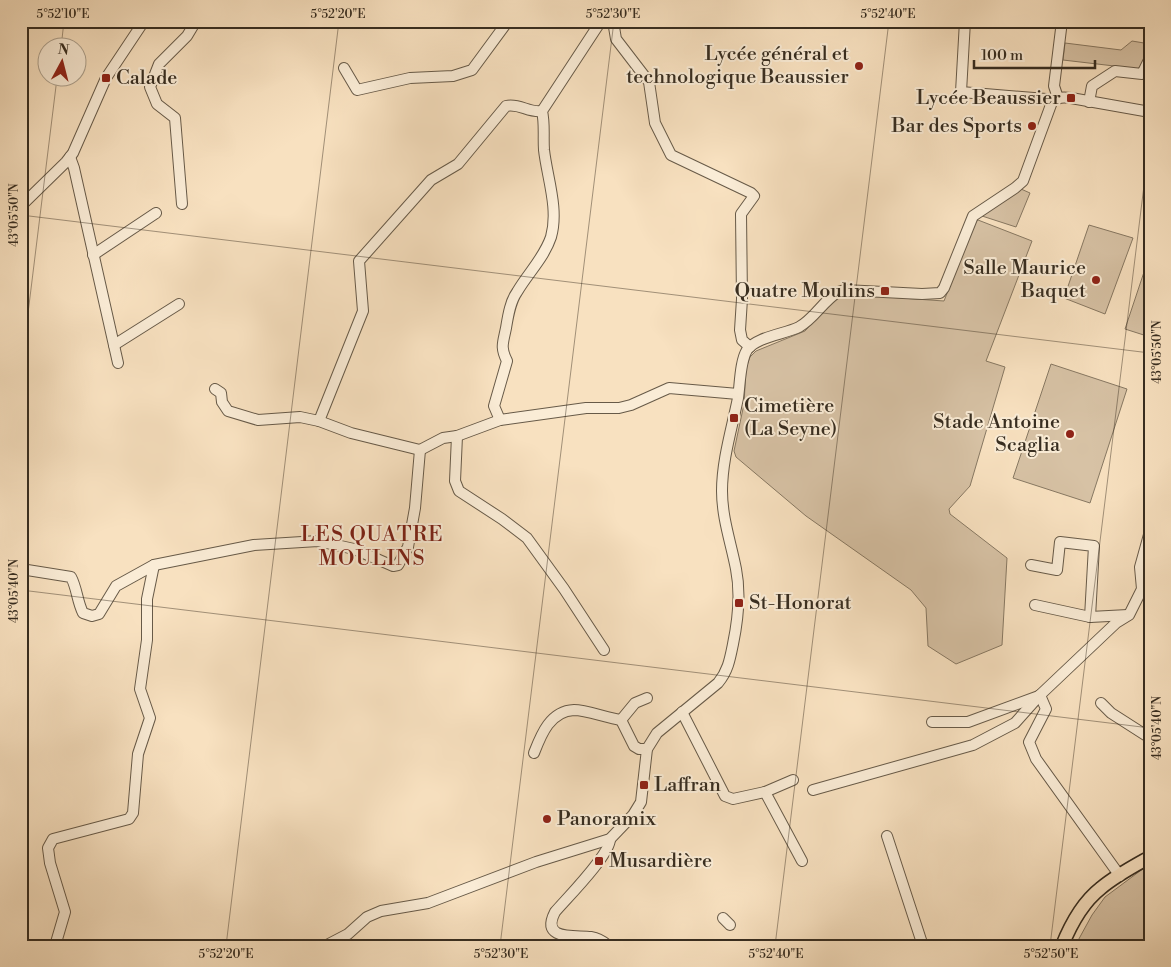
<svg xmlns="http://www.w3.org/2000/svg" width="1171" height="967" font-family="'Libre Bodoni',serif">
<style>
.green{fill:#d7c2a5;stroke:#877862}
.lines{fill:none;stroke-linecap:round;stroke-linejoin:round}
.minor-casing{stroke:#675a48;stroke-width:12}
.major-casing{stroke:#372d20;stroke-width:15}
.minor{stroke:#faecd6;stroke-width:10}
.major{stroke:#f8e1c0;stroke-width:12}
.ticks{fill:none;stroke:#372d20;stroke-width:1;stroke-opacity:0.45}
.poi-dot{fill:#8f2418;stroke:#faecd6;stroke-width:2}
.labels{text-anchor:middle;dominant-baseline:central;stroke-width:4;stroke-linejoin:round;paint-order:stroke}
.poi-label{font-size:20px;fill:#372d20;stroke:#faecd6;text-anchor:end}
.neighbourhood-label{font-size:21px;letter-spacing:1px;fill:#7a1f14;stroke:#faecd6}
.neatline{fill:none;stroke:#372d20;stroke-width:2}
.ticks-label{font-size:12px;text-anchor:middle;fill:#372d20}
</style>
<rect width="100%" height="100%" fill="#f8e1c0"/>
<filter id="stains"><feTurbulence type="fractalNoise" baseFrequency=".004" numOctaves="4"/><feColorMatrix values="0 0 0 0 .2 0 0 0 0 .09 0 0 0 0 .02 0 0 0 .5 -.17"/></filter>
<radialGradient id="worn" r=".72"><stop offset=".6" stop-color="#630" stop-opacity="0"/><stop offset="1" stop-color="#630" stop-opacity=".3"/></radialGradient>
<g class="green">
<path d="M1132 41 1150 44 1149 53 1140 69 1063 60 1065 43 1121 50Z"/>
<path d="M1021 189 1030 193 1016 227 982 216Z"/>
<path d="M978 220 1032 241 986 361 1005 367 970 486 949 509 950 514 1007 558 1002 645 956 664 928 646 926 608 911 590 806 516 736 457 734 451 744 404 746 368 750 357 756 351 805 331 835 297 844 294 944 301 975 222Z"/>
<path d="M1089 225 1133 238 1105 314 1064 298Z"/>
<path d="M1150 254V337L1125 329Z"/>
<path d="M1051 364 1127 389 1090 503 1013 478Z"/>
<path d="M1144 868 1150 886V946H1075L1092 915 1105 897Z"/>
</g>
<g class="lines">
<g class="minor-casing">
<g id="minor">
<path d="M613 21 616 39 649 82 655 123 671 155 751 193 754 196 741 214 742 299 740 330 742 340 750 347"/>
<path d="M965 21 961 92 1046 99 1052 102"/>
<path d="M344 68 357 90 410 78 453 76 472 70 508 21"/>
<path d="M1058 98 1054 86 1062 21"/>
<path d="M1089 102 1092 86 1115 71 1142 74 1150 58"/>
<path d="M70 157 74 168 118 363"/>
<path d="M182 204 175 118 157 104 150 87 159 64 187 36 196 21"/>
<path d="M21 206 66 162 73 153 106 78 144 21"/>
<path d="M93 255 156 213"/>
<path d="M114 345 179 304"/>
<path d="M215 389 221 393 222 402 228 411 258 420 300 417 319 421 351 433 420 450"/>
<path d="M500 420 494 406 507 361C500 347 503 343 506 328 508 316 510 302 517 292 528 273 544 258 551 237 559 209 547 177 544 150 543 137 545 124 542 111L601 21"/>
<path d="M319 421 363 311 359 261 431 180 458 164 506 106C520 103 528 113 542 111"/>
<path d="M457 436 455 481 459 491 502 519 527 538 564 589 604 650"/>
<path d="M420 450 443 438 457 436 500 420 586 408H619L631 405 669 388 738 394"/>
<path d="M1031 565 1057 570 1060 542 1094 546 1090 617"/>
<path d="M21 569 71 577C77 588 77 601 83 613L92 616 99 614 116 586 154 565 254 545 318 541 354 549 393 566 398 565 408 547 415 508 420 450"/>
<path d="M1035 605 1090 617 1128 615"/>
<path d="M1101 703 1111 713 1150 738"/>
<path d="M682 712 725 796 733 799 765 792 793 780"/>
<path d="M932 722H968L1039 696"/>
<path d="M647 749H639L634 746 621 720 635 703 647 698"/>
<path d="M534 753C541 735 550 711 574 710 586 710 607 718 621 720"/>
<path d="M813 790 973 745 1015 723 1040 695"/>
<path d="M765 792 802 861"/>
<path d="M887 836 923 946"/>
<path d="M1120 876 1036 759 1029 742 1046 709 1040 695 1116 623 1129 615 1142 589 1140 567 1150 531"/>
<path d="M723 918 730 925"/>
<path d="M55 946 65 912 50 863 48 848 53 839 129 819 133 813 138 754 150 718 140 689 147 640V599L154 565"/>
<path d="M325 946 348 934 367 917 381 911 428 903 536 862 610 839 633 815 641 802 647 749 657 733 718 683C728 671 730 659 733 644 738 620 741 594 736 569 731 543 722 518 722 491 722 460 732 428 738 398 740 385 740 361 747 350 756 337 785 334 799 327 814 319 823 301 838 292L845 290 922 294 940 293 944 288 973 216 1015 188 1023 181 1052 102C1058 97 1063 97 1071 98L1150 112"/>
<path d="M609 946C603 941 598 938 591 937 575 935 540 941 555 912 567 898 610 855 610 839"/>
</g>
</g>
<g class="major-casing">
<path id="major" d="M1062 946C1070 926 1083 902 1101 888 1115 876 1134 866 1150 857"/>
</g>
<use href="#minor" class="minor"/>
<use href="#major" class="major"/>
</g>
<path class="ticks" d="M61 48 64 21M21 215 1150 353M21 370 57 78M21 590 1150 728M226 946 339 21M500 946 614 21M775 946 889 21M1050 946 1150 137"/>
<g class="poi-dot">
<circle cx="859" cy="66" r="5"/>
<rect x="101" y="73" width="10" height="10" rx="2.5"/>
<rect x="1066" y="93" width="10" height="10" rx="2.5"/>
<circle cx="1032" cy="126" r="5"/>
<circle cx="1096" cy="280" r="5"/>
<rect x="880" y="286" width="10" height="10" rx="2.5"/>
<rect x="729" y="413" width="10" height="10" rx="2.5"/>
<circle cx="1070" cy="434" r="5"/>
<rect x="734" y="598" width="10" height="10" rx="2.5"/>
<rect x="639" y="780" width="10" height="10" rx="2.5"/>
<circle cx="547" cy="819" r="5"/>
<rect x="594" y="856" width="10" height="10" rx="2.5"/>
</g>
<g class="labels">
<g class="poi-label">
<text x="849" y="54">Lycée général et<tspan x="849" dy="23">technologique Beaussier</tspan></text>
<text x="116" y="78" text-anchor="start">Calade</text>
<text x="1061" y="98">Lycée Beaussier</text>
<text x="1022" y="126">Bar des Sports</text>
<text x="1086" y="268">Salle Maurice<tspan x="1086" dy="23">Baquet</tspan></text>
<text x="875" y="291">Quatre Moulins</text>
<text x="744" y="406" text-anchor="start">Cimetière<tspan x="744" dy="23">(La Seyne)</tspan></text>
<text x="1060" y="422">Stade Antoine<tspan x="1060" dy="23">Scaglia</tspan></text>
<text x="749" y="603" text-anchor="start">St-Honorat</text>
<text x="654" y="785" text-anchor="start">Laffran</text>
<text x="557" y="819" text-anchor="start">Panoramix</text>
<text x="609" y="861" text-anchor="start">Musardière</text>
</g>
<g class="neighbourhood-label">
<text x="372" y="535">LES QUATRE<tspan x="372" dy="24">MOULINS</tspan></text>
</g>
</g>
<rect width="1171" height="967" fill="none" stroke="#f8e1c0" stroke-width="55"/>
<g transform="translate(62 62) rotate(7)"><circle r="24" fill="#faecd6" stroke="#aca08d"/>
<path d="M0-4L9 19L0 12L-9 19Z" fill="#8f2418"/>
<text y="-8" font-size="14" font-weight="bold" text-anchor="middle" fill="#372d20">N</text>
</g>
<path d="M974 60v8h121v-8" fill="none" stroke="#372d20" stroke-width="2.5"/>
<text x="981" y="60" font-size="15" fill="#372d20" stroke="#faecd6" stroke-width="4" paint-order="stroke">100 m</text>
<rect x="28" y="28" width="1116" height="912" class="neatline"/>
<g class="ticks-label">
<text x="63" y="18">5°52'10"E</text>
<text x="338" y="18">5°52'20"E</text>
<text x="613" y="18">5°52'30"E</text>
<text x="888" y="18">5°52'40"E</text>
<text transform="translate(14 215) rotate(-90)" y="4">43°05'50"N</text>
<text transform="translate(1157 352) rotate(-90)" y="4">43°05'50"N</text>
<text transform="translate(14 591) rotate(-90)" y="4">43°05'40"N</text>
<text transform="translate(1157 728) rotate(-90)" y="4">43°05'40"N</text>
<text x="226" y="958">5°52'20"E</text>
<text x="501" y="958">5°52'30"E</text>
<text x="776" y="958">5°52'40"E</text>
<text x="1051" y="958">5°52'50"E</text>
</g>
<rect width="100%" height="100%" filter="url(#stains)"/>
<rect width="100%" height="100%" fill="url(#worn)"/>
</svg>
